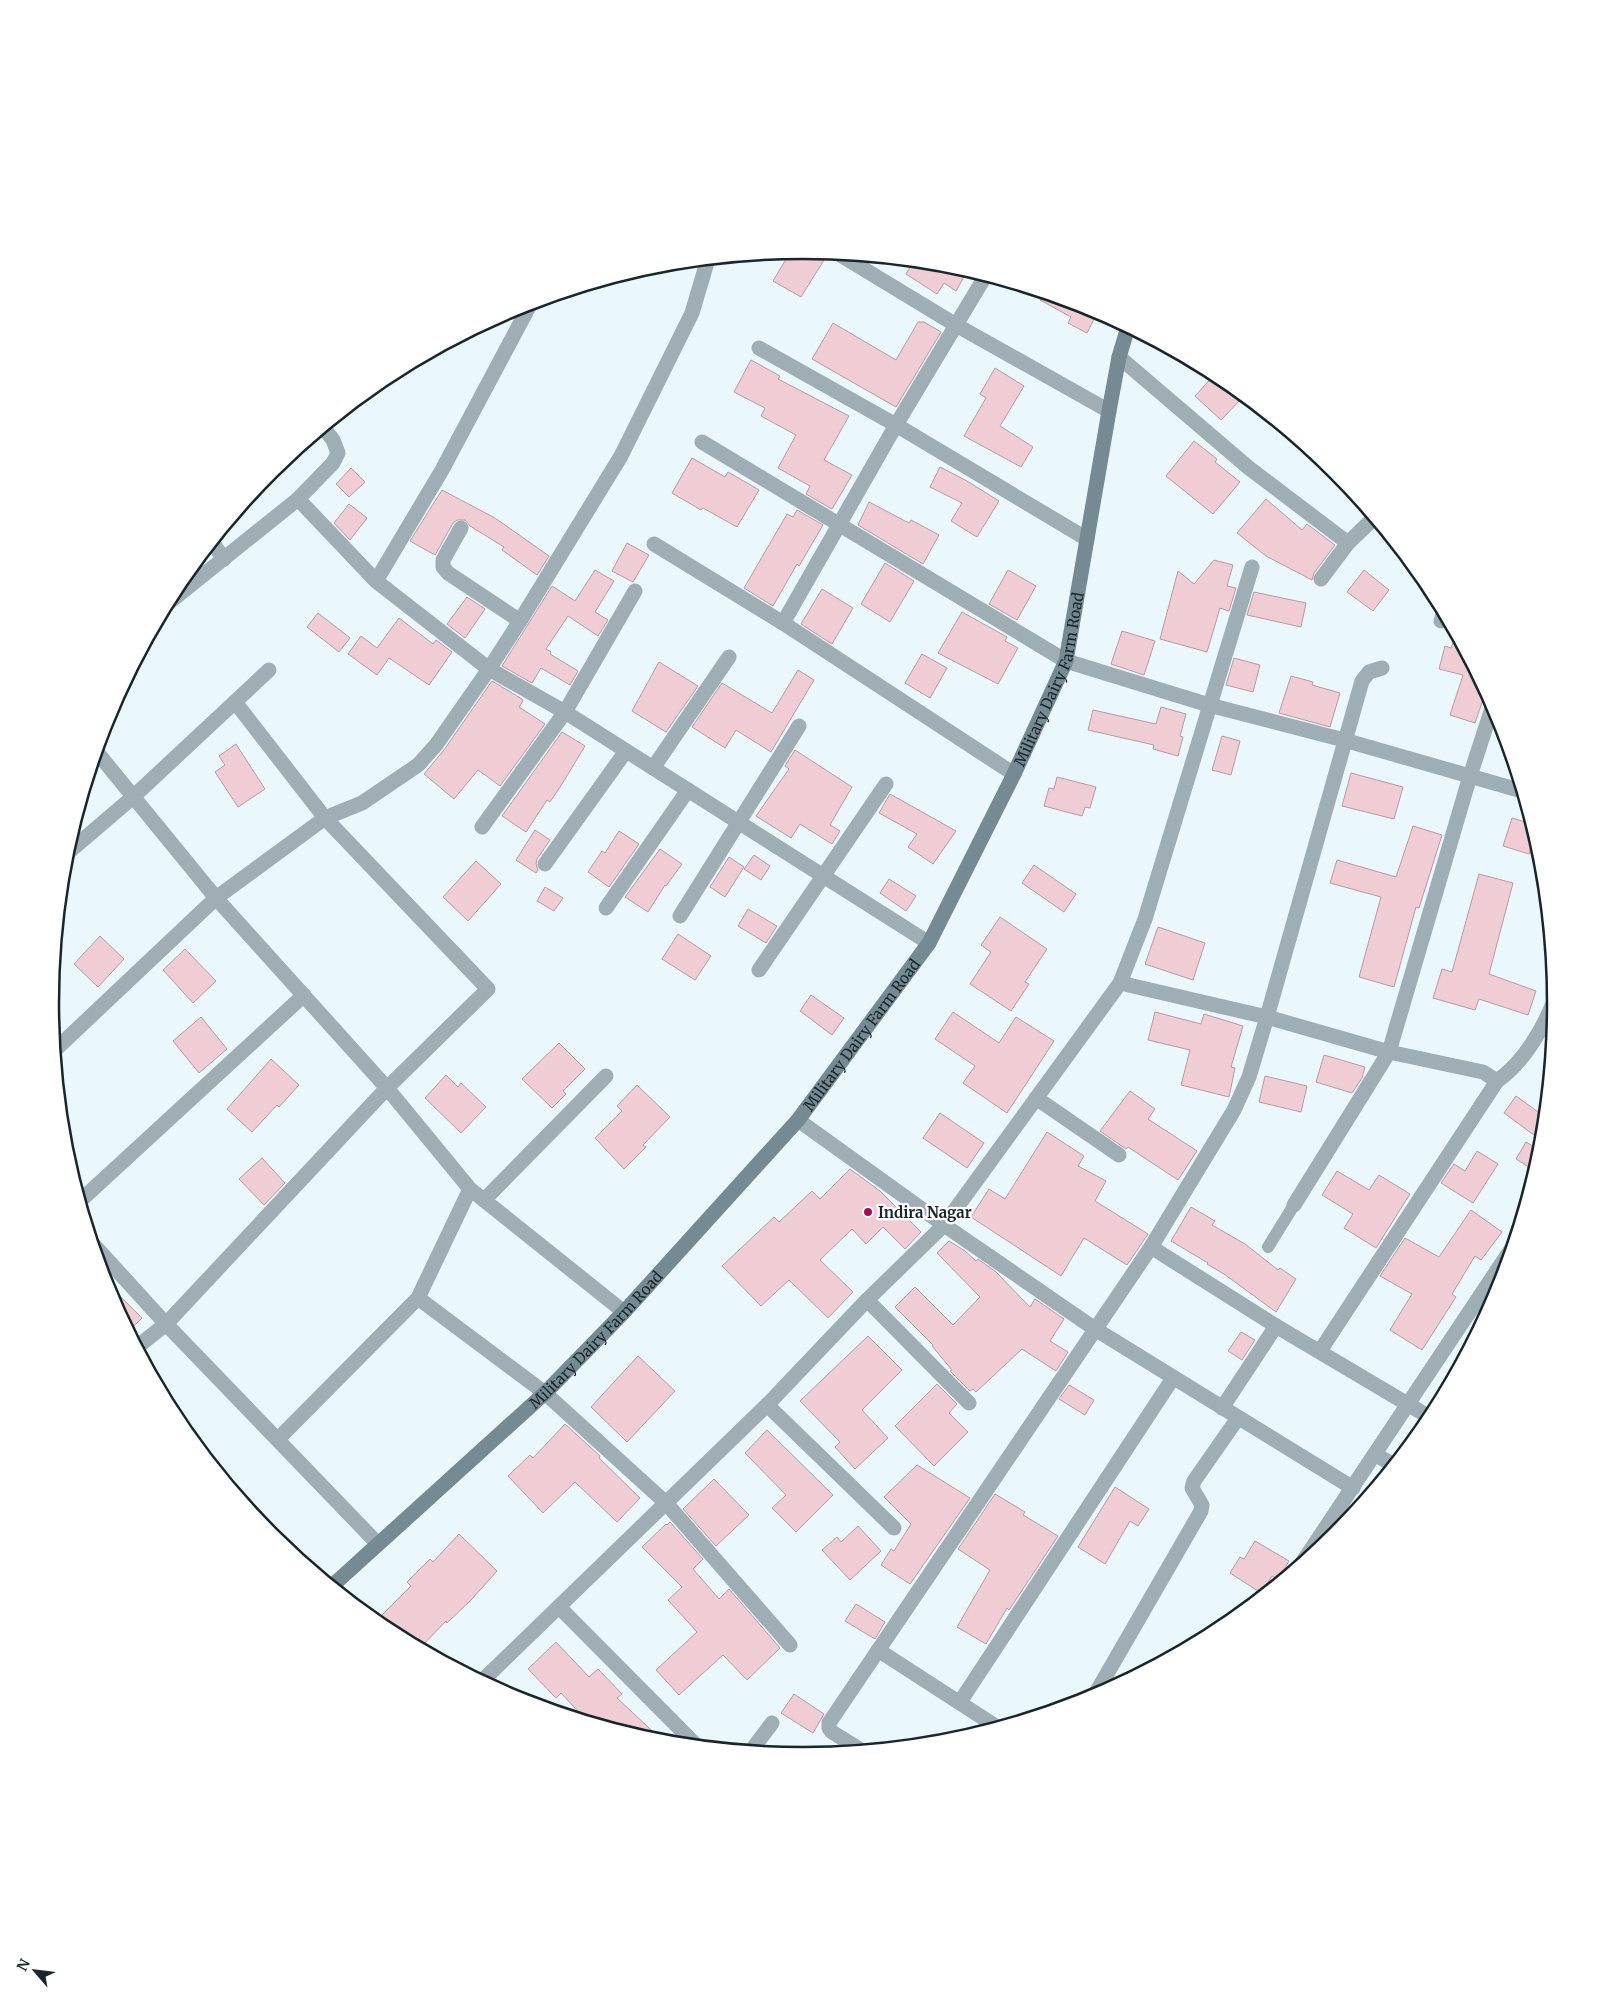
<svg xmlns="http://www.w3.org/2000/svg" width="1606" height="2006" font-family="Merriweather,serif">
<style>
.building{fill:#f0cdd5;stroke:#b999a0}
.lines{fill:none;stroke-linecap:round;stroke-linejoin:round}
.service{stroke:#9fadb4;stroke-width:12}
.minor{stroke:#9fadb4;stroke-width:15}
.secondary{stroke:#768a94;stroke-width:15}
.poi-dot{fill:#a30f51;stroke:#fff;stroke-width:2}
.labels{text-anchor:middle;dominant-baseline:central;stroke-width:4.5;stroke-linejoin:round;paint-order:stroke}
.street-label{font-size:15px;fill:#19262b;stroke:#fff}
.poi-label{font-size:15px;font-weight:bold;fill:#19262b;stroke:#fff;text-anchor:start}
.rim{fill:none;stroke:#19262b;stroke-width:2.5}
</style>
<rect width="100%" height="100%" fill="#eaf8fe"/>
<g class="building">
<path d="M803 250 809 251 824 260 801 297 773 281 791 251Z"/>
<path d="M914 261 947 264 965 275 956 291 944 283 937 294 906 274Z"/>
<path d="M1043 293 1098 311 1087 333 1068 323 1071 317 1040 300Z"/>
<path d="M918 322H924L941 332 896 407 812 359 833 323 896 360Z"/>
<path d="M751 360 780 376 778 379 849 416 824 460 852 475 832 509 806 494 810 486 778 468 796 435 761 416 765 408 734 392Z"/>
<path d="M995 368 1024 386 1000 426 1033 447 1021 467 964 436 986 398 980 394Z"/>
<path d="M1215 374 1244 396 1221 420 1195 396Z"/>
<path d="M1194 441 1217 459 1215 462 1240 482 1213 514 1166 476Z"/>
<path d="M692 458 725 477 728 472 759 490 737 527 703 508 701 510 672 493Z"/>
<path d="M940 467 967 481 999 501 977 537 951 521 962 503 930 487Z"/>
<path d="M351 468 365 482 349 497 336 484Z"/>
<path d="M442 490 495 518 549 556 537 575 502 550 504 547 470 526 465 520H457L453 523 435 555 410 541Z"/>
<path d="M1266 499 1302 530 1307 524 1335 545 1314 573 1312 580 1266 556 1237 533Z"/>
<path d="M869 502 909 523 911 520 939 535 923 564 858 525Z"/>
<path d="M349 504 367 518 350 540 334 523Z"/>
<path d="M797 510 823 525 799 566 797 564 773 606 744 588 787 514 793 517Z"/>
<path d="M627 543 649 555 633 582 612 571Z"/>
<path d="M1214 560 1233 565 1227 586 1236 588 1229 611 1220 608 1207 652 1160 639 1178 571 1194 584Z"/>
<path d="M885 563 914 581 890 622 861 604Z"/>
<path d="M595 570 614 581 595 612 608 620 598 636 568 616 546 649 551 652 550 654 578 671 570 685 541 668 532 683 502 666 552 586 575 601Z"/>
<path d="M1008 570 1036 586 1017 620 989 604Z"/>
<path d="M1364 570 1389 590 1373 611 1347 592Z"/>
<path d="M822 589 853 608 832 644 801 624Z"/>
<path d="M1254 592 1306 603 1301 627 1247 615Z"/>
<path d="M467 597 485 609 465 638 447 624Z"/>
<path d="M962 612 1007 637 1005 641 1018 648 998 684 938 653Z"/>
<path d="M318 613 350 638 339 652 307 627Z"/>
<path d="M399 618 433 644 436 640 452 652 429 685 389 658 377 675 348 654 361 636 377 648Z"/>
<path d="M1122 631 1155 641 1144 675 1111 664Z"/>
<path d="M1456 635 1486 691 1475 723 1450 715 1463 675 1439 669 1445 646 1451 648Z"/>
<path d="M922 654 947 668 930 698 905 683Z"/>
<path d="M1234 658 1260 665 1253 692 1226 685Z"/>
<path d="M659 662 698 686 666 732 632 711Z"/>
<path d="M798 670 814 680 771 752 736 730 725 748 692 727 722 683 772 713Z"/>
<path d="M1291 676 1313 682 1312 685 1340 693 1330 727 1279 713Z"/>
<path d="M492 681 522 699 523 701 519 707 545 724 500 786 478 770 454 799 424 774 444 750Z"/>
<path d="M1161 707 1186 714 1180 736 1183 737 1178 756 1153 749 1154 745 1088 730 1093 710 1156 724Z"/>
<path d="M562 732 585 746 562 784 550 802 547 800 526 832 502 816Z"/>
<path d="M1222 736 1240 741 1231 775 1212 770Z"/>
<path d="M236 744 265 789 238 807 215 772 225 765 219 756Z"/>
<path d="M795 750 852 787 830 825 840 831 832 844 800 824 791 838 756 816 789 769 785 766Z"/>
<path d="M1351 773 1403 787 1394 819 1342 806Z"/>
<path d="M1057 777 1096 787 1090 808 1085 807 1082 816 1044 806 1049 788 1054 789Z"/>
<path d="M890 794 956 831 933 864 908 847 917 834 879 813Z"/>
<path d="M1512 818 1532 824 1535 835 1529 854 1503 846Z"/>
<path d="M1413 826 1442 835 1419 908 1416 907 1394 987 1359 977 1381 897 1330 883 1337 860 1396 877Z"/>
<path d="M535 830 550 840 537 859 536 864 538 870 536 873 516 860Z"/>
<path d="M619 831 639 844 609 887 588 872 602 851 605 853Z"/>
<path d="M660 849 682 864 666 886 665 885 648 912 625 897Z"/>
<path d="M754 855 770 866 761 880 744 869Z"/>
<path d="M729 857 744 867 725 897 710 887Z"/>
<path d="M476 861 501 884 468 921 443 897Z"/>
<path d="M1034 865 1076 894 1064 912 1022 883Z"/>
<path d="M1479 874 1513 883 1489 974 1536 991 1528 1015 1479 999 1475 1010 1433 998 1442 969 1452 972Z"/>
<path d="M889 879 916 896 906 911 880 893Z"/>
<path d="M545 887 563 898 554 911 537 901Z"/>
<path d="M748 909 777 926 766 943 738 926Z"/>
<path d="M1000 917 1047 949 1025 982 1029 984 1011 1011 970 984 991 952 981 945Z"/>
<path d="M1158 927 1205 943 1193 980 1145 964Z"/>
<path d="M678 934 711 956 695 980 662 959Z"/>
<path d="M100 936 124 959 98 987 74 964Z"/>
<path d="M185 949 216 981 193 1003 163 970Z"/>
<path d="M811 995 844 1018 832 1035 800 1011Z"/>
<path d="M953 1012 999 1043 1016 1017 1054 1041 1007 1113 963 1083 975 1066 935 1039Z"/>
<path d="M1155 1012 1201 1024 1204 1014 1243 1026 1231 1067 1235 1068 1229 1097 1181 1085 1190 1050 1148 1040Z"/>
<path d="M201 1017 227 1049 199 1073 173 1041Z"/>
<path d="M559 1043 585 1069 563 1091 566 1094 552 1108 522 1079Z"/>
<path d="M1324 1055 1365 1067 1362 1078 1352 1093 1316 1082Z"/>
<path d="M271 1059 299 1085 279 1107 277 1105 252 1132 227 1109Z"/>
<path d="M446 1075 458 1087 461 1083 486 1107 461 1133 425 1098Z"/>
<path d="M1265 1076 1307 1086 1301 1112 1259 1102Z"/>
<path d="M637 1085 670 1117 643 1145 646 1147 624 1169 595 1138 622 1111 617 1106Z"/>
<path d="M1130 1091 1155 1109 1148 1119 1197 1151 1178 1180 1128 1147 1126 1149 1100 1131Z"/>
<path d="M1516 1096 1545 1117 1534 1135 1504 1113Z"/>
<path d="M940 1113 984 1143 967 1168 923 1138Z"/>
<path d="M1047 1132 1084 1156 1078 1166 1106 1181 1095 1201 1148 1234 1127 1265 1084 1238 1061 1276 971 1217 989 1189 1005 1199Z"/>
<path d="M1526 1142 1541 1151 1535 1171 1516 1159Z"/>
<path d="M1477 1151 1498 1164 1473 1203 1441 1183 1454 1164 1465 1171Z"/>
<path d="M262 1158 285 1183 264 1205 239 1179Z"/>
<path d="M850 1169 880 1191 921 1232 905 1249 883 1227 866 1244 852 1229 820 1260 853 1292 828 1318 789 1280 761 1306 722 1266 774 1217 779 1222 812 1191 820 1199Z"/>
<path d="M1337 1171 1369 1190 1379 1175 1410 1194 1376 1248 1344 1228 1353 1214 1322 1195Z"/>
<path d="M1191 1207 1215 1221 1212 1225 1245 1244 1278 1270 1280 1268 1296 1279 1276 1312 1224 1274 1207 1264 1208 1263 1171 1241Z"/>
<path d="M1471 1210 1502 1232 1481 1260 1475 1256 1452 1294 1456 1297 1422 1350 1390 1330 1412 1294 1380 1276 1405 1238 1439 1257Z"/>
<path d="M949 1241 965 1251 976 1261 978 1259 996 1272 1030 1307 1035 1299 1064 1319 1050 1341 1068 1352 1056 1371 1022 1349 976 1392 973 1389 970 1391 950 1371 952 1370 932 1346 933 1345 895 1307 915 1287 953 1325 980 1297 937 1253Z"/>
<path d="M108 1284 142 1318 129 1331 107 1291 106 1286Z"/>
<path d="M1241 1332 1255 1340 1242 1360 1228 1351Z"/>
<path d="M868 1336 902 1370 862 1410 888 1438 855 1469 835 1447 840 1442 800 1401Z"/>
<path d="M638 1356 675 1391 627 1442 591 1407Z"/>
<path d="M937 1384 957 1404 949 1413 968 1432 934 1466 895 1426Z"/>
<path d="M1069 1385 1094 1400 1085 1415 1059 1399Z"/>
<path d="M565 1424 600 1456 599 1458 640 1498 617 1522 575 1482 543 1513 508 1476 530 1455 533 1458Z"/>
<path d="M767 1430 833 1495 796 1532 772 1508 786 1495 745 1453Z"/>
<path d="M917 1465 970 1498 910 1584 881 1565 891 1549 894 1551 911 1524 884 1497Z"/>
<path d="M714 1479 749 1515 716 1546 683 1509Z"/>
<path d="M1115 1487 1149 1509 1138 1526 1130 1521 1105 1564 1078 1547Z"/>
<path d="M995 1494 1025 1512 1023 1515 1058 1536 1009 1610 1007 1608 986 1644 957 1627 990 1570 958 1549Z"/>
<path d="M670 1522 703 1559 693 1569 719 1599 729 1589 780 1648 747 1680 723 1655 679 1695 656 1670 697 1632 668 1600 682 1587 642 1547 666 1524 667 1525Z"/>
<path d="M858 1526 881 1551 850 1580 822 1550 837 1537 841 1542Z"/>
<path d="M459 1534 497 1571 471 1600 447 1623 446 1621 420 1648 384 1629 375 1622 411 1586 407 1582 430 1559 433 1562Z"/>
<path d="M1255 1541 1289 1561 1278 1580 1272 1576 1261 1593 1230 1573 1240 1557 1244 1559Z"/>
<path d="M856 1604 885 1622 875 1639 845 1621Z"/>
<path d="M556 1642 589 1677 598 1669 622 1694 617 1698 664 1742 656 1741 587 1721 561 1693 556 1698 528 1669Z"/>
<path d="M794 1694 824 1714 813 1733 781 1713Z"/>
</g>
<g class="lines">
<path class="service" d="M1268 1247 1294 1205"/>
<g class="minor">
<path d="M839 254 956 325 1109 411"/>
<path d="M986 275 896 425 783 623 1014 774"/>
<path d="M759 348 896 425 1087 539"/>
<path d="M1119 357 1249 468 1348 543"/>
<path d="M702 442 1066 661 1209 705 1344 740 1522 791"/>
<path d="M298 499 376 581 489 669 565 712 929 943"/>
<path d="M461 528 443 560V567L448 573 520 621"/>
<path d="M212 542 224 559"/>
<path d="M654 544 783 623"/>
<path d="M1321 579 1348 543 1374 518"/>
<path d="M376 581 442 470 531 303"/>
<path d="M166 605 298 499 333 463 338 453 333 440 323 427"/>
<path d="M1441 621 1444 612"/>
<path d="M96 751 216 898 387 1088 470 1189 624 1312"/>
<path d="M653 768 729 657"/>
<path d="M482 827 565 712 635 591"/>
<path d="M64 856 133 797 269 670"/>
<path d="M545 864 626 751"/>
<path d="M606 908 688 790"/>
<path d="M680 916 799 726"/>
<path d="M759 970 886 784"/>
<path d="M1120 983 1267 1017 1389 1052 1483 1072 1497 1081 1320 1351"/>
<path d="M55 1050 216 898 325 818 362 803 418 765 436 745 489 669 520 621 621 456 692 313 708 259"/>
<path d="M1497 1081C1524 1062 1544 1028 1555 998"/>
<path d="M1036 1098 1119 1155"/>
<path d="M798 1120 944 1225 1095 1329 1353 1488"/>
<path d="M484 1200 606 1076"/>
<path d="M80 1201 304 995"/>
<path d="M1294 1205 1389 1052 1470 776 1493 705"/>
<path d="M93 1244 166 1324 377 1543"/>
<path d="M1151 1247 1276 1326 1431 1418"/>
<path d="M418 1298 545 1393 666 1503 790 1645"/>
<path d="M867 1300 969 1403"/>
<path d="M137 1347 166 1324 387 1088 488 989 325 818 235 702"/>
<path d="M767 1405 894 1528"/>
<path d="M1222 1408 1276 1326"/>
<path d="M278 1439 418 1298 470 1189"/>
<path d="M1375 1454 1393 1465"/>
<path d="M1302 1563 1512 1248"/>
<path d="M559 1607 696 1745"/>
<path d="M878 1650 997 1727"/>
<path d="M482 1681 767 1405 867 1300 944 1225 1120 983 1145 919 1252 567"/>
<path d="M1093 1698 1201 1511 1202 1505 1192 1488 1194 1481 1238 1418"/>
<path d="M960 1702 1173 1378"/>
<path d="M861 1750 832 1732 829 1728V1723L1151 1247 1234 1110 1249 1077 1267 1017 1362 681 1369 672 1382 668"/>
<path d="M751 1751 772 1723"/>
</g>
<path class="secondary" id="s1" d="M332 1586 545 1393 624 1312 798 1120 929 943 1014 774 1066 661 1109 411 1119 357 1128 327"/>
</g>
<circle class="poi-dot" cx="868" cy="1212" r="5"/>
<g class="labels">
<g class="street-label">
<text stroke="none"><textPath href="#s1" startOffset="1171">Military Dairy Farm Road</textPath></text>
<text stroke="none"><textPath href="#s1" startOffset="766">Military Dairy Farm Road</textPath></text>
<text stroke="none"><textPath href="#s1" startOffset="361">Military Dairy Farm Road</textPath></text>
</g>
<g class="poi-label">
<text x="878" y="1212">Indira Nagar</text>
</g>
</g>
<path d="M0 0H1606V2006H0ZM59 1003a744 744 0 1 1 1488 0a744 744 0 1 1-1488 0Z" fill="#fff" fill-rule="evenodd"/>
<path class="rim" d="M59 1003a744 744 0 1 1 1488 0a744 744 0 1 1-1488 0Z"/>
<g transform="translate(35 1971) rotate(298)" stroke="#ffffff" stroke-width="4" paint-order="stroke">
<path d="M0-4L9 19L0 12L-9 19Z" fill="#19262b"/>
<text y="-8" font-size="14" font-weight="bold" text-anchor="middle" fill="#19262b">N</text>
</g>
</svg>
